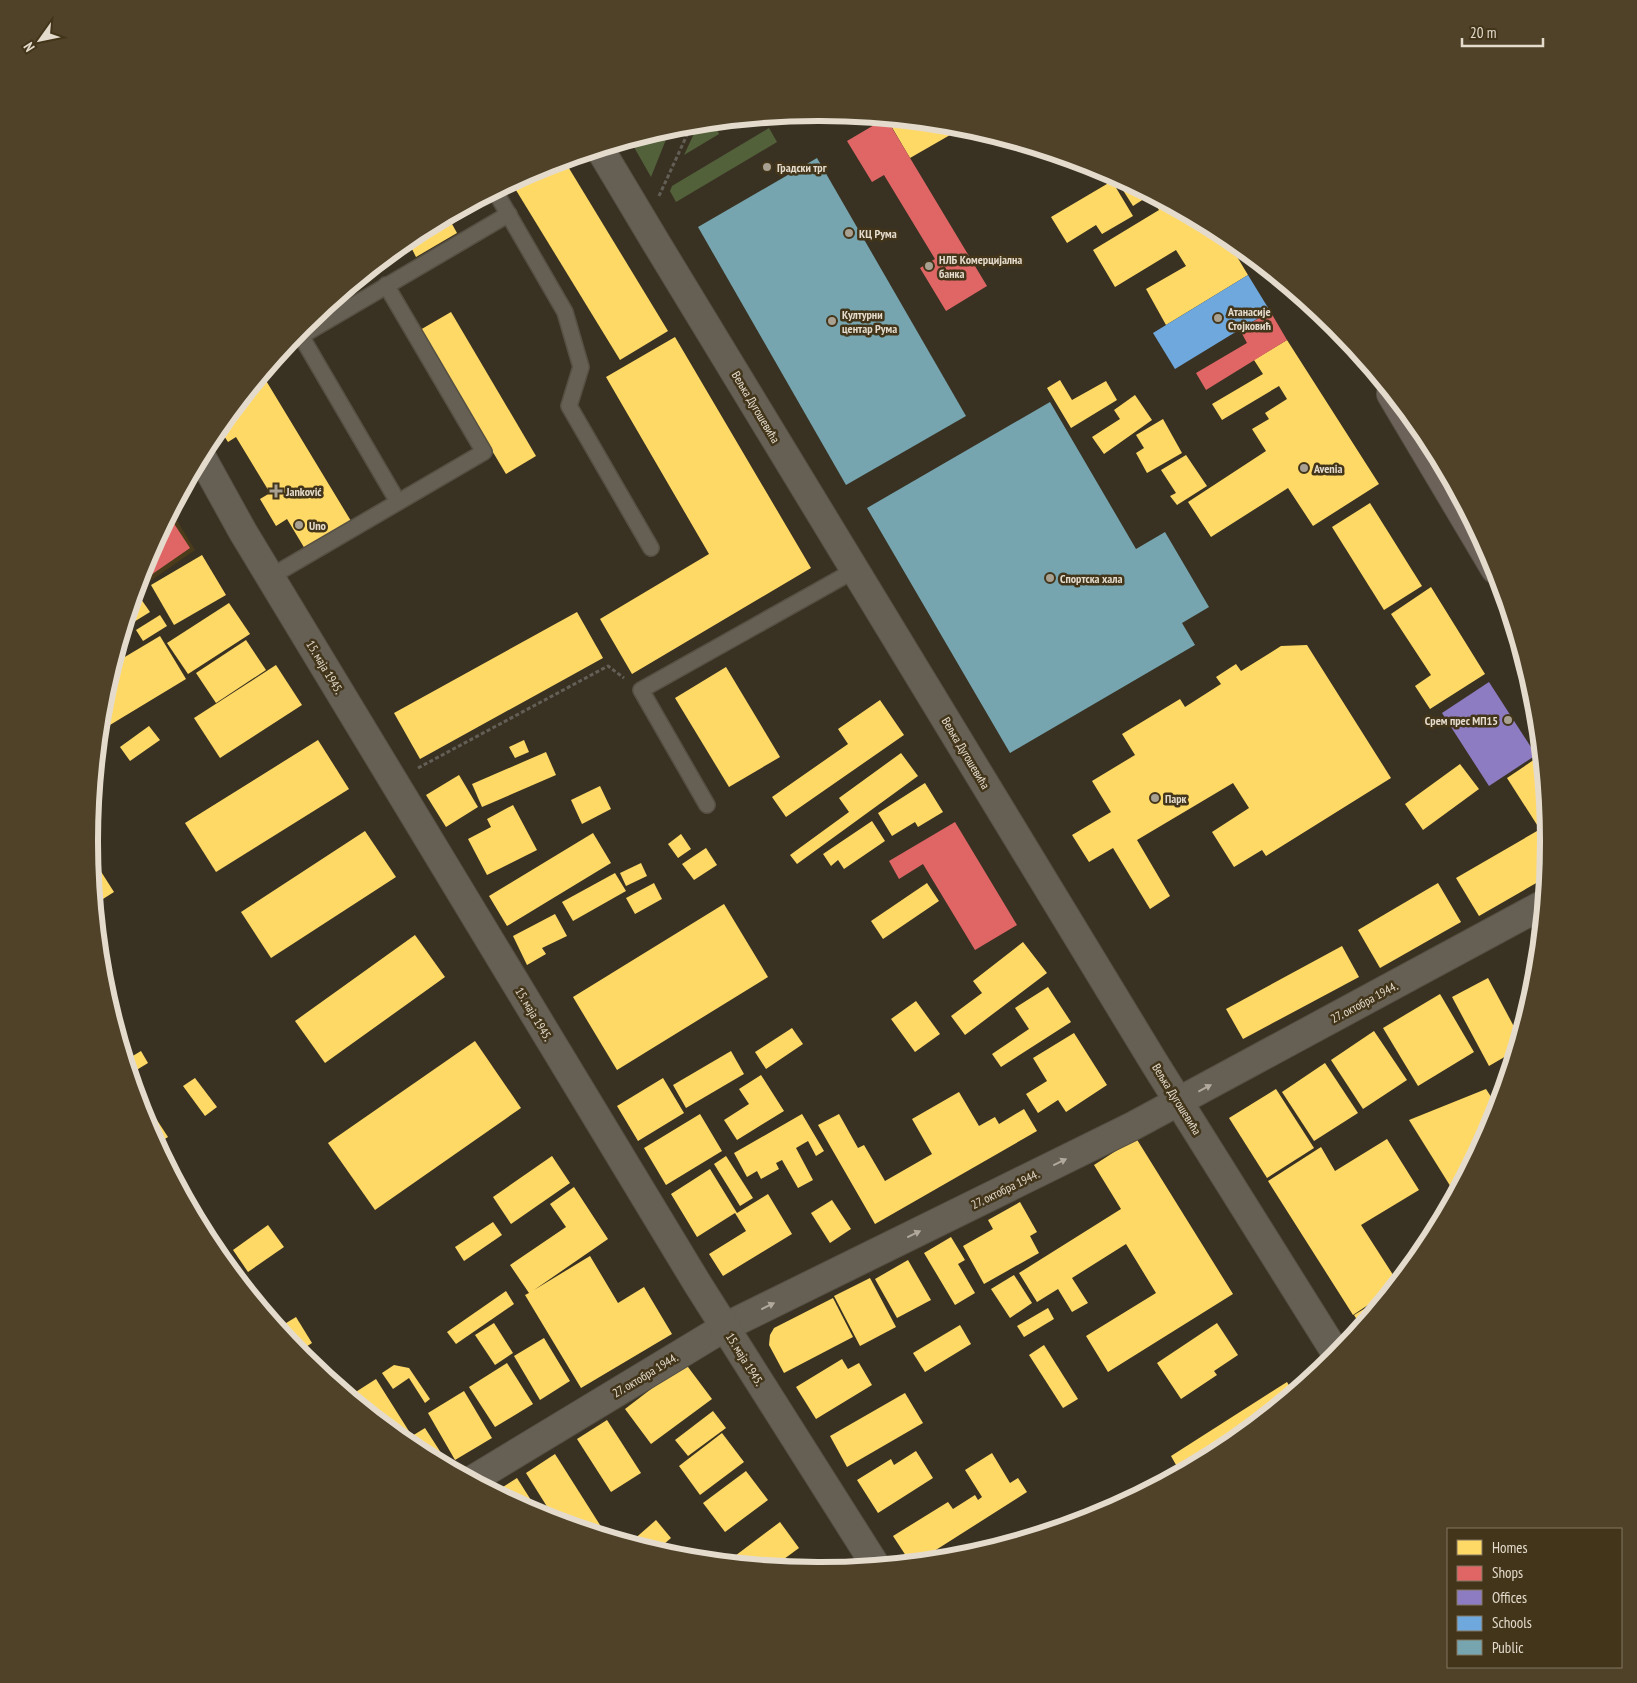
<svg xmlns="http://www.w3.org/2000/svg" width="1637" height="1683" font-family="'PT Sans Narrow',sans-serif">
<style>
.built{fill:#4a3b1a}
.green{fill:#53613b}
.homes{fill:#ffd966}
.shops{fill:#e06666}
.offices{fill:#8e7cc3}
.schools{fill:#6fa8dc}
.public{fill:#76a5af}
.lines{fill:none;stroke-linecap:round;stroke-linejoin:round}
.service-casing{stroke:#565043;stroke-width:18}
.minor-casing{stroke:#565043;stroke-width:30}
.tertiary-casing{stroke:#565043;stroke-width:30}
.secondary-casing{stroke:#565043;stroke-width:30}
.path{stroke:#645f56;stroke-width:3;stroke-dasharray:4 2.5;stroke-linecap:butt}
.service{stroke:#655f54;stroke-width:15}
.minor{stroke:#655f54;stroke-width:28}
.tertiary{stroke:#655f54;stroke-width:28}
.secondary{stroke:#6c625a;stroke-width:28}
.oneway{fill:#b1a99c}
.poi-dot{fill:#a8a091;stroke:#42351a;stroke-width:2}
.labels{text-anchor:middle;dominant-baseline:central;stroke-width:5;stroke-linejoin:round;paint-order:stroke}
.poi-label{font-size:12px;font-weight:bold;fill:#e4dbcc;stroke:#42351a;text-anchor:start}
.street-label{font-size:12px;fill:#e4dbcc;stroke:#42351a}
.rim{fill:none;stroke:#e4dbcc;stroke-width:6}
</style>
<rect width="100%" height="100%" fill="#393223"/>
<path class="built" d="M171 511 195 550 136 591 144 562Z"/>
<g class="green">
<path d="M714 122 719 134 684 155 699 123Z"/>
<path d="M671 127 651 177 630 140Z"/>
<path d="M769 128 777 142 676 202 670 191 672 186Z"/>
</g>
<g class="homes">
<path d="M887 119 961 126 964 127 910 158Z"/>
<path d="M564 160 668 331 620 360 511 182 540 167Z"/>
<path d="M1114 176 1135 187 1150 195 1133 206Z"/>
<path d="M1112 181 1133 216 1102 234 1096 225 1067 243 1051 217Z"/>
<path d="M1150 195 1224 235 1248 275 1166 325 1146 289 1186 266 1176 250 1115 287 1093 250 1159 210Z"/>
<path d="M477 200 481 207 452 224 457 233 416 257 412 249 358 280 413 235Z"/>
<path d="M451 312 536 456 506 474 420 330Z"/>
<path d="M675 337 811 568 632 674 600 619 709 554 606 377Z"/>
<path d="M1287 340 1379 484 1313 526 1288 488 1211 537 1188 502 1266 451 1252 429 1269 419 1265 413 1287 399 1279 386 1222 420 1212 404 1263 374 1254 360Z"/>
<path d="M262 374 351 521 305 549 287 519 276 526 260 499 270 493 236 437 228 442 219 428Z"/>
<path d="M1060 380 1072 400 1106 381 1117 400 1071 428 1047 388Z"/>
<path d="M1135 395 1152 420 1104 454 1092 437 1120 419 1114 410Z"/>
<path d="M1163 419 1182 453 1147 473 1136 453 1144 448 1136 435Z"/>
<path d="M1186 455 1207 486 1177 505 1170 496 1176 493 1161 470Z"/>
<path d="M1370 503 1422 586 1384 610 1332 527Z"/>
<path d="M202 555 226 595 174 625 151 585Z"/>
<path d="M1431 587 1485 674 1430 709 1415 686 1431 675 1391 614Z"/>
<path d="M141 599 150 612 124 628 131 605Z"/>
<path d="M229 603 250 634 188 674 167 643Z"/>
<path d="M577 612 603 658 420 759 394 713Z"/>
<path d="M160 615 167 626 143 641 136 630Z"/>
<path d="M160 636 186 679 105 728 101 721 103 699 113 664Z"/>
<path d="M246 640 266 670 216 703 196 673Z"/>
<path d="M1307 645 1391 778 1266 856 1262 850 1234 867 1212 832 1249 808 1233 783 1137 840 1170 896 1150 909 1113 848 1089 862 1072 835 1111 812 1092 781 1135 755 1122 734 1180 699 1185 707 1221 684 1216 677 1236 664 1241 671 1281 646Z"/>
<path d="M276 665 302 705 220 758 194 718Z"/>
<path d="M726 667 780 757 729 787 675 698Z"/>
<path d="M880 700 904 735 786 817 772 797 848 744 838 729Z"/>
<path d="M149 726 160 740 130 761 120 747Z"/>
<path d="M318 740 349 789 216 872 185 823Z"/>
<path d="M524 740 529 752 515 758 509 747Z"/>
<path d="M546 752 556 775 482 807 472 784Z"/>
<path d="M901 753 918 776 797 864 790 855 849 812 839 798Z"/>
<path d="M1538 757 1540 760 1548 842 1507 778Z"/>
<path d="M1460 764 1479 789 1423 830 1405 804Z"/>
<path d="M459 775 478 807 446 827 426 795Z"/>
<path d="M925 783 943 812 918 827 915 822 892 836 878 813Z"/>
<path d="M600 786 611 809 582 824 571 800Z"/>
<path d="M513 805 537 850 487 875 468 839 491 827 487 819Z"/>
<path d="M872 821 885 841 844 869 838 860 831 866 823 854Z"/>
<path d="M365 831 396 877 271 958 241 912Z"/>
<path d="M1537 831 1548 849 1545 878 1479 916 1456 878Z"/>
<path d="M593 833 611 863 507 926 489 896Z"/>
<path d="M681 834 691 849 678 858 668 844Z"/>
<path d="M706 848 717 865 694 880 682 864Z"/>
<path d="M93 859 114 892 95 904 91 861Z"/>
<path d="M641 863 647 876 626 886 620 873Z"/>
<path d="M615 873 626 891 573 921 562 902Z"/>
<path d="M654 883 662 899 635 914 626 898Z"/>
<path d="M927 883 939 901 883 939 871 921Z"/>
<path d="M1438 883 1461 922 1380 968 1358 930Z"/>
<path d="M724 904 768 977 617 1070 573 997Z"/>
<path d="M555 914 567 936 542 948 546 954 527 965 513 936Z"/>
<path d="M415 935 445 977 325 1063 295 1021Z"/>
<path d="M1023 942 1047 973 965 1035 951 1016 982 993 973 981Z"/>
<path d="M1342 946 1359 977 1243 1039 1226 1009Z"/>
<path d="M1488 978 1519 1036 1513 1052 1489 1066 1452 997Z"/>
<path d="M1048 987 1071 1022 1001 1067 992 1054 1029 1029 1015 1008Z"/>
<path d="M1440 994 1474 1052 1418 1086 1383 1028Z"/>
<path d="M916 1001 940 1034 915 1052 891 1019Z"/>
<path d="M792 1028 803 1044 766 1069 755 1052Z"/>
<path d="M1374 1031 1407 1080 1363 1109 1331 1060Z"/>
<path d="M1074 1033 1107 1085 1066 1112 1058 1100 1038 1113 1026 1094 1047 1081 1033 1058Z"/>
<path d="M475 1041 521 1108 375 1210 328 1143Z"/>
<path d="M141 1051 148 1063 130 1074 126 1060Z"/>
<path d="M731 1051 744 1074 686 1108 673 1085Z"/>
<path d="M1325 1063 1358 1113 1314 1141 1282 1092Z"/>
<path d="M761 1075 784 1111 737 1140 724 1120 749 1104 739 1089Z"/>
<path d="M195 1078 217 1107 205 1116 183 1086Z"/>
<path d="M663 1078 684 1113 638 1141 617 1106Z"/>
<path d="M134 1085 168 1137 157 1144 144 1120Z"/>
<path d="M1276 1089 1314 1148 1267 1178 1229 1118Z"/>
<path d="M1486 1089 1497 1106 1493 1121 1454 1192 1409 1120Z"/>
<path d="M959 1092 979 1126 995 1117 999 1124 1024 1109 1037 1131 875 1224 818 1125 839 1114 858 1148 864 1145 885 1181 932 1154 912 1119Z"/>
<path d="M700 1114 722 1151 666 1185 644 1148Z"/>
<path d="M802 1114 824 1151 816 1156 808 1141 796 1148 813 1180 798 1188 782 1160 776 1163 779 1169 761 1179 757 1171 747 1177 734 1153Z"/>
<path d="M1136 1138 1233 1294 1108 1372 1086 1336 1156 1293 1126 1244 1072 1278 1088 1303 1072 1312 1058 1289 1037 1302 1019 1273 1121 1209 1094 1165Z"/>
<path d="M1387 1139 1419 1190 1361 1225 1397 1281 1389 1291 1353 1315 1268 1181 1321 1147 1335 1171Z"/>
<path d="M552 1156 570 1183 511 1224 493 1197Z"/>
<path d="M726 1156 753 1198 740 1206 714 1164Z"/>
<path d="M710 1169 737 1213 768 1194 792 1234 723 1276 709 1254 746 1231 735 1213 697 1237 671 1194Z"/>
<path d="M574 1187 608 1239 534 1290 590 1256 618 1303 644 1287 672 1334 581 1388 525 1295 529 1293 510 1265 566 1227 550 1204Z"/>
<path d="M832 1200 851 1229 830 1243 811 1213Z"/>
<path d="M1020 1202 1037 1232 1030 1236 1039 1253 984 1284 963 1246 993 1229 988 1220Z"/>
<path d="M493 1222 502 1235 464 1261 455 1247Z"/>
<path d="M268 1225 284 1247 248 1272 233 1250Z"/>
<path d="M951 1237 965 1260 958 1264 975 1293 955 1305 924 1253Z"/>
<path d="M908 1260 931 1300 897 1318 875 1279Z"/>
<path d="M1014 1275 1032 1303 1010 1318 991 1289Z"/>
<path d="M870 1278 896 1327 860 1346 834 1296Z"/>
<path d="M506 1291 514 1304 456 1344 447 1332Z"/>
<path d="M1384 1297 1361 1326 1354 1315Z"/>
<path d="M833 1298 853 1337 784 1373 769 1345 770 1335 774 1328Z"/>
<path d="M1048 1308 1054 1319 1024 1337 1017 1326Z"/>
<path d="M296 1317 312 1343 298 1352 278 1328Z"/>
<path d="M494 1323 513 1353 495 1365 475 1335Z"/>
<path d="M1217 1323 1238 1355 1214 1371 1217 1375 1181 1399 1157 1363Z"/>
<path d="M960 1325 971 1344 925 1372 913 1353Z"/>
<path d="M544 1338 570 1381 540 1400 514 1356Z"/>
<path d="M1044 1345 1078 1399 1063 1408 1029 1355Z"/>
<path d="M842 1359 848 1369 859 1363 872 1385 816 1419 796 1387Z"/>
<path d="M507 1363 533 1404 495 1427 469 1387Z"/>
<path d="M685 1363 712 1399 651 1444 625 1409Z"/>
<path d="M394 1365 409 1368 430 1399 425 1403 409 1378 393 1389 382 1373Z"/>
<path d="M376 1379 412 1436 425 1428 445 1459 439 1462 413 1448 354 1399 351 1395Z"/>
<path d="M1287 1382 1293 1392 1224 1448 1180 1472 1171 1456Z"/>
<path d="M464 1391 492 1438 455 1460 428 1413Z"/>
<path d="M905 1393 923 1423 847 1467 830 1436Z"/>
<path d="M713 1411 726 1428 688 1456 675 1440Z"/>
<path d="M607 1420 641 1473 611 1492 577 1439Z"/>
<path d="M722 1433 744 1462 700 1495 679 1466Z"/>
<path d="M916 1451 933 1478 878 1513 857 1480 891 1459 894 1465Z"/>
<path d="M992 1453 1010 1483 1018 1478 1027 1492 917 1562H910L893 1536 948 1502 953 1509 975 1495 978 1500 982 1497 965 1470Z"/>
<path d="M555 1454 607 1536 556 1521 526 1473Z"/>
<path d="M746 1471 768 1500 725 1532 703 1503Z"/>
<path d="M517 1478 541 1516 495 1492Z"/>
<path d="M656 1520 671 1538 656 1551 633 1544 631 1542Z"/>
<path d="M780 1522 799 1548 773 1567 727 1562Z"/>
<path d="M801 1561 808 1570 791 1569Z"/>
</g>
<g class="shops">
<path d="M886 118 987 286 946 311 920 268 935 259 884 175 872 182 847 141Z"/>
<path d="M1270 311 1287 340 1206 390 1196 373 1247 343 1240 330Z"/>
<path d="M169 516 190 548 138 584 144 562Z"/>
<path d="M955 822 1017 925 975 950 923 864 899 879 889 861Z"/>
</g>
<path class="offices" d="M1489 682 1536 755 1489 786 1442 713Z"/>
<path class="schools" d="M1248 275 1270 311 1175 369 1153 333Z"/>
<g class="public">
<path d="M817 158 966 416 846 485 698 227Z"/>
<path d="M1050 402 1136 549 1165 532 1209 607 1182 623 1195 645 1010 753 867 508Z"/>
</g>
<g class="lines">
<g class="service-casing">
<g id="service">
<path d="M495 191 565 312 581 367 569 406 651 548"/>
<path d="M398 502 301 336 509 214"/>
<path d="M270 577 484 452 386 285"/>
<path d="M707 805 641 690 855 570"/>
</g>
</g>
<g class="minor-casing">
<g id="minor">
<path d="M600 149 655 241 1155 1064 1337 1355"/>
<path d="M472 1480 725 1327 1133 1126 1542 905"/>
</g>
</g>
<g class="tertiary-casing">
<path id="tertiary" d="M201 456 243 532 697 1283 876 1566"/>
</g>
<g class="secondary-casing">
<path id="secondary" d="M1391 394 1495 569"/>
</g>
<g class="path">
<path d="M659 196 692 124"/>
<path d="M418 768 608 666 624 678"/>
</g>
<use href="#service" class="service"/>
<use href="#minor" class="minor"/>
<use href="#tertiary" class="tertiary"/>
<use href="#secondary" class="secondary"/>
</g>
<defs><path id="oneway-solid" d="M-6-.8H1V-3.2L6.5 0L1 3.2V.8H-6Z" transform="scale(1.25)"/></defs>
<g class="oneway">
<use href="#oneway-solid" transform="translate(1205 1088) rotate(-28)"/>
<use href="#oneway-solid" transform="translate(1060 1162) rotate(-26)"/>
<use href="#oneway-solid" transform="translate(914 1234) rotate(-26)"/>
<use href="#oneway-solid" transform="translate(768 1306) rotate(-26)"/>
</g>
<g class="poi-dot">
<circle cx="767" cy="167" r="5"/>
<circle cx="849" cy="233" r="5"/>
<circle cx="929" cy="266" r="5"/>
<circle cx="1218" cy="318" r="5"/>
<circle cx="832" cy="321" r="5"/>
<circle cx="1304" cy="468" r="5"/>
<path d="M273.5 483.5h5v5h5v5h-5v5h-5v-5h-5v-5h5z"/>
<circle cx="299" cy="525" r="5"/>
<circle cx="1050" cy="578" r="5"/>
<circle cx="1508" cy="720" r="5"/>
<circle cx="1155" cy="798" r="5"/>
</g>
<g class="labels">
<g class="poi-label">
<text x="777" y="167">Градски трг</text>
<text x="859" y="233">КЦ Рума</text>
<text x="939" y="259">НЛБ Комерцијална<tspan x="939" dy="14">банка</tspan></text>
<text x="1228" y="311">Атанасије<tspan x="1228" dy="14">Стојковић</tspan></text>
<text x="842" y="314">Културни<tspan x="842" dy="14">центар Рума</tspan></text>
<text x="1314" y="468">Avenia</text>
<text x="286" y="491">Janković</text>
<text x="309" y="525">Uno</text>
<text x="1060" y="578">Спортска хала</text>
<text x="1498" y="720" text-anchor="end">Срем прес МП15</text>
<text x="1165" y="798">Парк</text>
</g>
<g class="street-label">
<text transform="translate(756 407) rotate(59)">Вељка Дугошевића</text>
<text transform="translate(325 667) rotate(59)">15. маја 1945.</text>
<text transform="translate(966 753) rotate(59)">Вељка Дугошевића</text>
<text transform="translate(1364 1002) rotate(-28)">27. октобра 1944.</text>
<text transform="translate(534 1014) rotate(59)">15. маја 1945.</text>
<text transform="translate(1177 1099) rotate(58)">Вељка Дугошевића</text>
<text transform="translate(1005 1189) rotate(-26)">27. октобра 1944.</text>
<text transform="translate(745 1359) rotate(58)">15. маја 1945.</text>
<text transform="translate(645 1375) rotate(-31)">27. октобра 1944.</text>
</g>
</g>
<path d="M0 0H1637V1683H0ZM818 121H820A720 720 0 0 1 1540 841V842A720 720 0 0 1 820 1562H818A720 720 0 0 1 98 842V841A720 720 0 0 1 818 121Z" fill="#4f4228" fill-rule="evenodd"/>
<path class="rim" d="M818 121H820A720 720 0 0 1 1540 841V842A720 720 0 0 1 820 1562H818A720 720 0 0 1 98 842V841A720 720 0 0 1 818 121Z"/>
<rect x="1447" y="1528" width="175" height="140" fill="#42351a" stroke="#837761"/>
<rect x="1457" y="1540" width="25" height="15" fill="#ffd966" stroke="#837761"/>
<text x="1492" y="1553" font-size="15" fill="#e4dbcc">Homes</text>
<rect x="1457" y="1566" width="25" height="15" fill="#e06666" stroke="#837761"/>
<text x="1492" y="1578" font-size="15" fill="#e4dbcc">Shops</text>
<rect x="1457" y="1590" width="25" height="15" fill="#8e7cc3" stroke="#837761"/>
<text x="1492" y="1603" font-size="15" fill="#e4dbcc">Offices</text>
<rect x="1457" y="1616" width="25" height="15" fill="#6fa8dc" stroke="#837761"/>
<text x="1492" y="1628" font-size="15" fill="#e4dbcc">Schools</text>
<rect x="1457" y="1640" width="25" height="15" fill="#76a5af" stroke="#837761"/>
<text x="1492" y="1653" font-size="15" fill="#e4dbcc">Public</text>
<g transform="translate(40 40) rotate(237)" stroke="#42351a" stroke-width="4" paint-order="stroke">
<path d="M0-4L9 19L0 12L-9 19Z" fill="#e4dbcc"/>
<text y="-8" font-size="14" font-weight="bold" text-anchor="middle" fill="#e4dbcc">N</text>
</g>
<path d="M1462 38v8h81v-8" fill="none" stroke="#e4dbcc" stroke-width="2.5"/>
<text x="1470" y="38" font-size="15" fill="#e4dbcc" stroke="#42351a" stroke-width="4" paint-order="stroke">20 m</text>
</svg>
